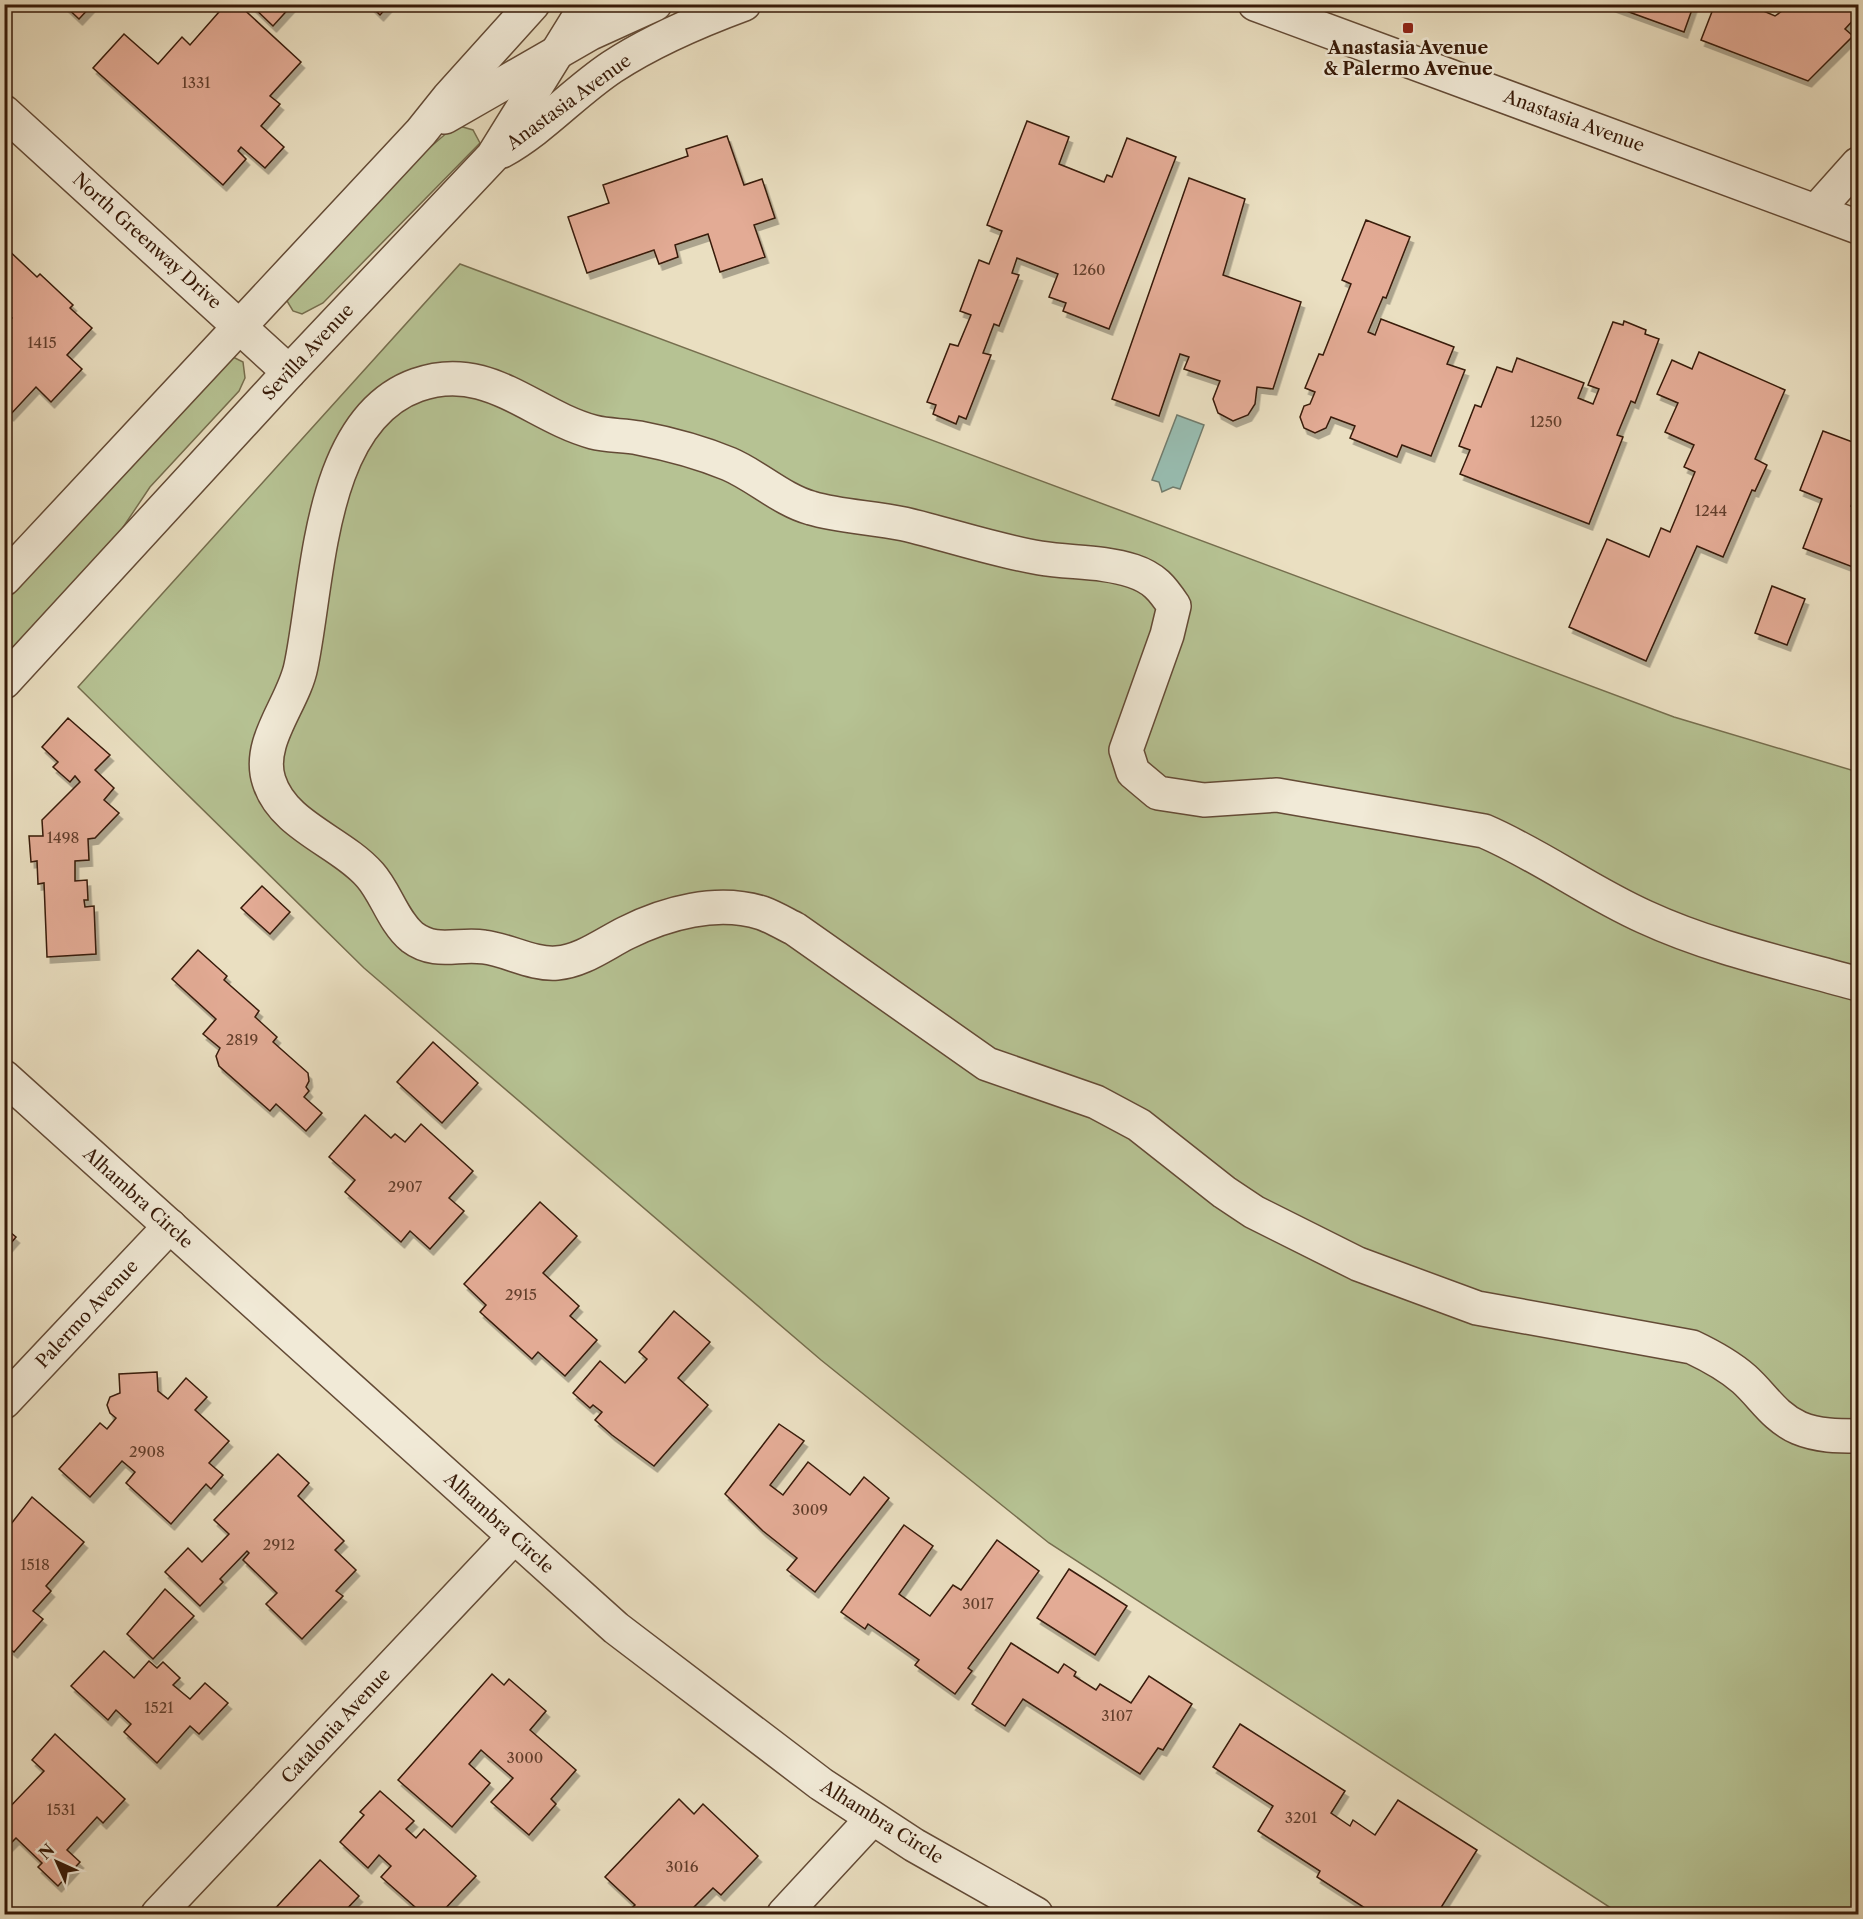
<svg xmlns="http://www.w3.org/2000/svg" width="1863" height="1919" font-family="'Libre Caslon Text',serif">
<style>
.green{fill:#b6c293;stroke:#766e4e;stroke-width:1.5}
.water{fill:#98bdb1;stroke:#717c6d;stroke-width:1.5}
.building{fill:#e3ab95;stroke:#371a08;stroke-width:1.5;filter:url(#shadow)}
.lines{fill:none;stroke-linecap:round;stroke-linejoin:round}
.minor-casing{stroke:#644b36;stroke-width:36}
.minor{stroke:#f1ead7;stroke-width:33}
.poi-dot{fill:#8f2418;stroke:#f1ead7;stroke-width:2}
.labels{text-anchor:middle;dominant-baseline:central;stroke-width:5;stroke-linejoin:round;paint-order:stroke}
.number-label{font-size:15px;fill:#623e2b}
.poi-label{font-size:18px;font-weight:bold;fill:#371a08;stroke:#f1ead7}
.street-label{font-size:18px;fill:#371a08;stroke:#f1ead7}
</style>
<defs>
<filter id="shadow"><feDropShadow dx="3.5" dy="6" stdDeviation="0" flood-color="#0004"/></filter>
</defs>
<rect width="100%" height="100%" fill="#eadfc1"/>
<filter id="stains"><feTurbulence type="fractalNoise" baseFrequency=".00333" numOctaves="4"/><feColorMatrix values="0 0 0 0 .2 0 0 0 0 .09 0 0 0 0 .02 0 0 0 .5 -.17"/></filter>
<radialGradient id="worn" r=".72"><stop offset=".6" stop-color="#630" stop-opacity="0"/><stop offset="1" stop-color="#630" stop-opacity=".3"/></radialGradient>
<g class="green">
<path d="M456 125 473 130 480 143 323 303 302 314 293 311 287 301 296 284 421 155Z"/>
<path d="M460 264 1674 717 1858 772V1914H1620L1049 1543 821 1360 364 968 78 687Z"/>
<path d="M233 357 243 362 245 378 239 391 150 487 91 575 5 668 4 594Z"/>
</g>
<path class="water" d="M1177 415 1204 425 1180 489 1173 487 1162 492 1159 482 1152 480Z"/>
<g class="building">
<path d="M63 4H93L79 19Z"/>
<path d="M226 4H238L301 62 270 96 280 104 261 126 284 147 265 168 241 147 238 151 246 159 223 185 93 68 124 34 158 64 182 37 190 45Z"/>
<path d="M250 4H293L273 26Z"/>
<path d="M369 4H390L380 15Z"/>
<path d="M1607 4H1694L1684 32Z"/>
<path d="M1715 4H1747L1775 16 1792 4H1858V15L1845 29 1853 36 1808 81 1701 40Z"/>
<path d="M1027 121 1069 137 1059 164 1104 182 1107 175 1112 177 1127 138 1176 157 1109 329 1063 311 1066 303 1049 297 1058 274 1017 258 1012 273 1019 275 999 326 994 324 983 353 991 355 966 419 959 416 956 424 933 414 936 405 927 402 950 344 958 346 971 315 960 311 979 260 989 264 1002 231 987 225Z"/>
<path d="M727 136 744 185 762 179 775 218 754 225 765 257 720 272 708 234 675 245 678 257 659 264 654 250 587 273 568 217 609 203 603 185 688 156 686 149Z"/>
<path d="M1189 178 1245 199 1223 275 1301 302 1273 389 1257 387 1255 404 1248 415 1233 421 1218 413 1213 399 1220 381 1184 369 1189 357 1180 354 1159 416 1112 399Z"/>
<path d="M1366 220 1410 237 1386 298 1383 297 1368 332 1375 335 1381 319 1454 347 1447 364 1465 370 1431 456 1402 445 1397 457 1350 438 1355 426 1331 417 1326 428 1315 433 1304 428 1300 417 1304 406 1310 404 1315 392 1305 388 1319 354 1323 355 1351 284 1342 280Z"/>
<path d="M4 246 37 277 40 274 73 305 70 308 92 328 67 355 82 369 51 402 36 387 10 415 7 412 4 415V326L12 318 4 310Z"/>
<path d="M1624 321 1646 330 1645 334 1659 339 1635 403 1631 401 1617 435 1623 437 1589 524 1460 474 1470 450 1459 446 1475 405 1481 407 1497 367 1512 372 1517 358 1584 383 1578 398 1593 404 1599 389 1588 385 1613 322 1623 325Z"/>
<path d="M1699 352 1785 390 1755 459 1767 465 1755 491 1752 490 1723 557 1697 546 1646 661 1569 627 1607 539 1649 557 1661 528 1670 532 1695 472 1684 467 1694 445 1665 432 1678 403 1657 394 1672 360 1692 369Z"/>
<path d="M1823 431 1858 444V496L1856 495 1851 506 1858 509V569L1803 548 1822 499 1800 490Z"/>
<path d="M1772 586 1805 599 1787 645 1755 633Z"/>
<path d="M68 718 110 755 95 770 114 788 104 800 119 813 95 838 88 839 89 860 75 861V881L87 880 88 900H84L85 907 94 906 96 954 47 957 44 883 38 884 37 861 31 862 29 836H43L42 820 80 782 75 776 70 782 53 767 58 762 42 747Z"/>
<path d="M262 886 290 912 270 934 241 908Z"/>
<path d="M198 950 227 976 224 980 259 1011 255 1017 277 1037 273 1042 308 1073 309 1081 306 1087 309 1091 304 1097 322 1113 306 1131 276 1104 270 1111 219 1066 216 1056 220 1048 203 1034 216 1019 172 979Z"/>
<path d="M433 1042 478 1083 442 1123 397 1082Z"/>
<path d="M365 1115 391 1138 395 1134 405 1142 421 1124 473 1171 449 1198 464 1211 430 1249 410 1231 401 1242 345 1192 355 1180 329 1157Z"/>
<path d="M540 1202 577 1236 543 1273 579 1306 570 1316 597 1340 565 1376 538 1352 532 1359 480 1312 486 1305 464 1284Z"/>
<path d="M4 1227 16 1237 4 1251Z"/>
<path d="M674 1311 710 1342 678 1378 708 1405 654 1466 612 1435 595 1420 602 1412 593 1405 590 1408 573 1393 600 1361 625 1383 647 1359 639 1352Z"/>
<path d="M157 1372 158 1391 168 1399 186 1378 207 1397 195 1410 229 1441 209 1463 223 1475 211 1489 206 1484 171 1524 126 1483 135 1472 122 1461 90 1497 59 1469 100 1423 107 1429 116 1418 110 1413 107 1405 110 1397 120 1393 119 1374Z"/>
<path d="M779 1424 804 1441 770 1485 783 1495 808 1462 850 1495 864 1477 889 1498 815 1592 787 1570 797 1558 763 1531 725 1494Z"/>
<path d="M278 1454 309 1483 298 1496 344 1541 335 1550 356 1570 336 1591 343 1596 302 1639 266 1604 277 1593 243 1560 249 1553 247 1551 220 1579 223 1582 200 1606 165 1572 188 1548 202 1562 229 1534 214 1520Z"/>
<path d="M32 1497 84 1542 46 1586 51 1591 33 1611 43 1619 14 1652 4 1644V1533Z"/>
<path d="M904 1525 933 1546 899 1594 930 1616 953 1585 961 1590 997 1540 1039 1571 968 1668 972 1671 955 1694 915 1665 919 1660 868 1624 865 1629 841 1612Z"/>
<path d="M1069 1569 1127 1606 1095 1655 1037 1618Z"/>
<path d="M165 1589 194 1616 153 1659 127 1634Z"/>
<path d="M1011 1643 1058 1673 1064 1664 1076 1672 1074 1676 1096 1690 1100 1684 1131 1703 1149 1676 1192 1704 1163 1750 1158 1748 1140 1774 1023 1699 1005 1726 972 1704Z"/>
<path d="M104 1651 134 1678 149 1661 157 1668 163 1662 180 1678 173 1685 190 1699 205 1683 228 1703 199 1734 190 1726 157 1763 124 1732 131 1724 116 1710 108 1720 71 1686Z"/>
<path d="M492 1674 504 1685 509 1679 546 1711 530 1730 576 1770 551 1799 556 1804 529 1835 491 1802 513 1778 481 1750 469 1764 490 1783 452 1827 398 1780Z"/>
<path d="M1240 1724 1345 1791 1331 1813 1350 1826 1353 1820 1375 1835 1398 1800 1477 1850 1437 1914H1374L1317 1877 1320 1871 1258 1831 1273 1806 1213 1767Z"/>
<path d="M55 1734 125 1799 103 1823 97 1817 67 1850 80 1862 58 1886 38 1867 42 1863 16 1838 4 1850V1809L7 1810 44 1771 32 1760Z"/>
<path d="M380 1791 414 1821 406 1829 416 1838 424 1829 476 1876 440 1914H423L381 1877 391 1866 379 1855 368 1868 340 1842 364 1815 360 1812Z"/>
<path d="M679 1799 694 1814 703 1804 758 1856 721 1895 713 1888 690 1911 693 1914H616L622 1908 626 1913 635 1905 605 1877Z"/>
<path d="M320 1860 359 1896 342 1914H270Z"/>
</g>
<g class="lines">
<g class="minor-casing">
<g id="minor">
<path d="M1255 4 1858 227"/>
<path d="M4 112 289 372"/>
<path d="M445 117 591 33 655 4"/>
<path d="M502 151C542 129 573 93 612 67 653 40 698 21 744 4"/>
<path d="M1816 211 1858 164"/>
<path d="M4 579 421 132 449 97 533 4"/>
<path d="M4 682 289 372 493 156 587 4"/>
<path d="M1858 984C1787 964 1712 948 1645 917 1589 892 1540 855 1484 831L1277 795 1204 800 1158 793 1133 772 1126 750 1167 635 1174 606C1162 588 1154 578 1133 571 1103 561 1070 563 1040 558 993 550 950 535 904 524 873 517 841 517 811 508 782 500 757 476 729 464 700 452 670 444 639 438 624 435 608 436 593 432 531 415 487 360 417 385 318 420 319 581 301 666 294 703 256 742 269 781 283 826 340 841 370 875 386 893 393 921 412 937 436 955 458 943 484 947 508 950 533 965 557 963 582 961 604 944 626 933 666 913 717 899 762 913 773 917 785 924 795 929L987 1064 1096 1102 1139 1125 1224 1192 1254 1212 1358 1264 1477 1308 1692 1347C1711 1356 1728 1365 1744 1379 1763 1396 1774 1417 1799 1428 1818 1436 1838 1436 1858 1436"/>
<path d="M4 1077 616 1628 821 1784 914 1845 1036 1914"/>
<path d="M4 1402 170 1226"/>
<path d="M158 1914 514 1537"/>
<path d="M784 1914 872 1819"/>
</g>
</g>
<use href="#minor" class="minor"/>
</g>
<rect class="poi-dot" x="1402" y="22" width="12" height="12" rx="3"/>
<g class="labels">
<g class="number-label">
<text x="196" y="82">1331</text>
<text x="1089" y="269">1260</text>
<text x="42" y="342">1415</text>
<text x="1546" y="421">1250</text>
<text x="1711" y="510">1244</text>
<text x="63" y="837">1498</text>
<text x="242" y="1039">2819</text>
<text x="405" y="1186">2907</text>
<text x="521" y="1294">2915</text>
<text x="147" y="1451">2908</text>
<text x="810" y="1509">3009</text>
<text x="279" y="1544">2912</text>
<text x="35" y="1564">1518</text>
<text x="978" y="1603">3017</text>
<text x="159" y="1707">1521</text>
<text x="1117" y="1715">3107</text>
<text x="525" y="1757">3000</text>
<text x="61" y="1809">1531</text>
<text x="1301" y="1817">3201</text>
<text x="682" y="1866">3016</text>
</g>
<g class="poi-label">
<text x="1408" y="48">Anastasia Avenue<tspan x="1408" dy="21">&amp; Palermo Avenue</tspan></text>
</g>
<g class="street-label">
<text transform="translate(569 102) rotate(-36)">Anastasia Avenue</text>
<text transform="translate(1574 121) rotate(20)">Anastasia Avenue</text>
<text transform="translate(147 241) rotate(42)">North Greenway Drive</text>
<text transform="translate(308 352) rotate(-47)">Sevilla Avenue</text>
<text transform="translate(138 1198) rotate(42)">Alhambra Circle</text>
<text transform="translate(87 1314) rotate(-47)">Palermo Avenue</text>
<text transform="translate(499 1523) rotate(42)">Alhambra Circle</text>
<text transform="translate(336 1726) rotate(-47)">Catalonia Avenue</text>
<text transform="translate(882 1822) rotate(32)">Alhambra Circle</text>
</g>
</g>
<rect width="1863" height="1919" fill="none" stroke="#eadfc1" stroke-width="24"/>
<rect x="6" y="6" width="1851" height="1907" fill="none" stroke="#371a08" stroke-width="3"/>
<rect x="12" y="12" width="1839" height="1895" fill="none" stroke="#371a08" stroke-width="1.5"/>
<g transform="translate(57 1862) rotate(315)" stroke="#f1ead7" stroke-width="4.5" paint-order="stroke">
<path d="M0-4.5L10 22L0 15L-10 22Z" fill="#371a08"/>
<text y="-9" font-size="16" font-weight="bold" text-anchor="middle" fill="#371a08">N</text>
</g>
<rect width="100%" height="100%" filter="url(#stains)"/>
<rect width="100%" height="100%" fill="url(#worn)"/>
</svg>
